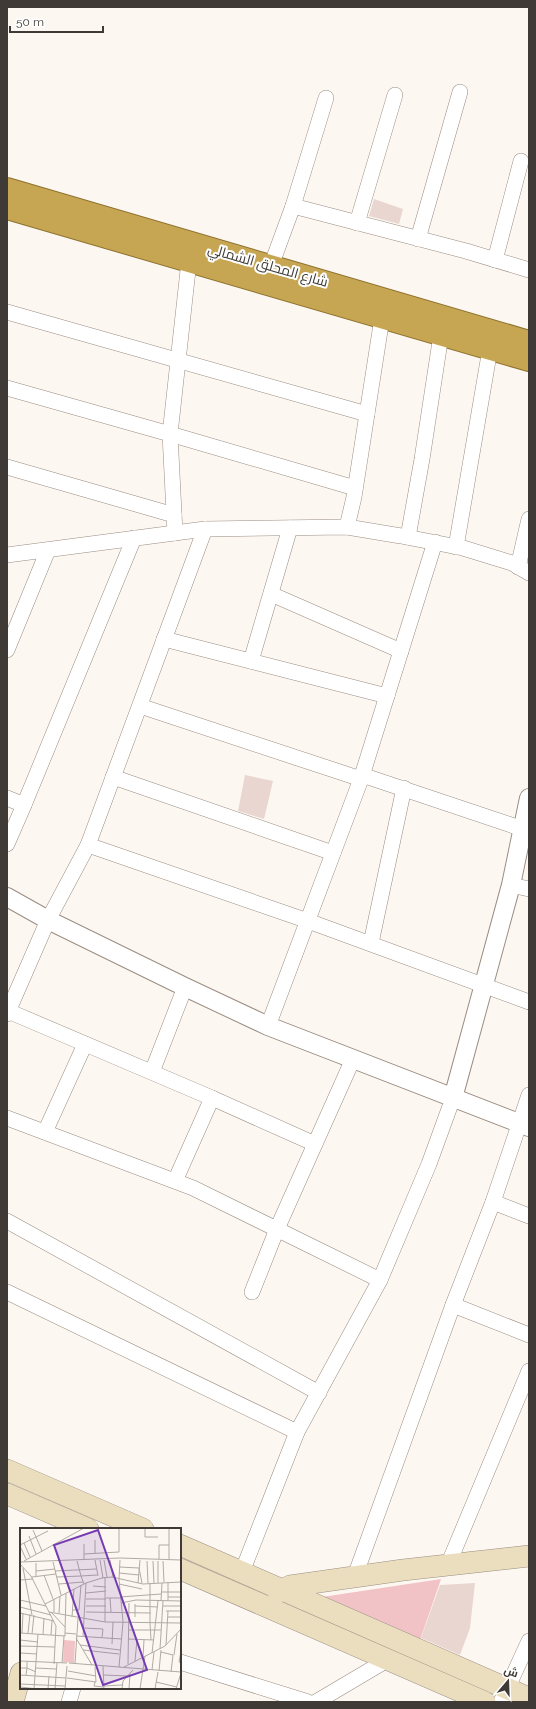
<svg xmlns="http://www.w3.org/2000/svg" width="536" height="1709" font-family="Raleway,Cairo,sans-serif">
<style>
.green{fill:#f2c3c6}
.building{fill:#e9d6d0}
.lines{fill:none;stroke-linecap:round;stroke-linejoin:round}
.minor-casing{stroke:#9b8d82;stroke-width:16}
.tertiary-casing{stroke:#9b8d82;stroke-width:20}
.secondary-casing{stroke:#9b8d82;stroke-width:22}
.trunk-casing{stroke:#8e722d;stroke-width:24}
.minor{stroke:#fff;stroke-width:15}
.tertiary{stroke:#fff;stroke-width:18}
.secondary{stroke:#eadebe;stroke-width:21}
.trunk{stroke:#c7a653;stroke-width:22}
.labels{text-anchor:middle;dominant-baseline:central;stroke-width:4;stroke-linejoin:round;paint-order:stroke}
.street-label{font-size:14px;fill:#3f3a35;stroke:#fff}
.inset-road{fill:none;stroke:#b1aba6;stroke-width:1}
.view{fill:#753bb1;fill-opacity:0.15;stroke:#753bb1;stroke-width:2}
.inset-edge{fill:none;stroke:#3f3a35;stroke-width:2}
</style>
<rect width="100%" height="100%" fill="#fdf7f2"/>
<path class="green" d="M441 1579 419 1643 309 1599Z"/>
<g class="building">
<path d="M374 199 403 209 399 224 369 216Z"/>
<path d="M245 775 273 781 264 819 238 811Z"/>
<path d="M475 1583 470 1628 460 1655 421 1638 440 1585Z"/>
</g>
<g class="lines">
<g class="minor-casing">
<g id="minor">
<path d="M293 206 466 251 529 270"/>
<path d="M357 223 395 95"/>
<path d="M418 239 460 92"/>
<path d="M495 260 521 161"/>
<path d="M189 261 170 434 355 488"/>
<path d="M271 266 293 206 326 98"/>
<path d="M7 312 367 414"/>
<path d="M7 388 170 434 175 533"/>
<path d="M7 467 174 515"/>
<path d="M347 527 354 497 382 318"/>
<path d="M408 537 422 459 441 335"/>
<path d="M456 547 490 349"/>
<path d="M7 555 205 529 347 527 401 536 463 548 512 563 529 573"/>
<path d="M518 567 529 519"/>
<path d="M271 594 401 651"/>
<path d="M164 639 387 696"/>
<path d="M7 650 48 550"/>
<path d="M251 661 290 528"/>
<path d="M140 706 361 779"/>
<path d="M362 775 523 829"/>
<path d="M113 777 333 853"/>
<path d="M7 798 24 805 134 538"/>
<path d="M7 844 24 805"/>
<path d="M88 845 308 921 529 1002"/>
<path d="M511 885 529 889"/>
<path d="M371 943 404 788"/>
<path d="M8 1011 212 1098 175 1181"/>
<path d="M7 1014 48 920 88 845 205 529"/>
<path d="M268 1026 361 779 435 542"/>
<path d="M152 1072 185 987"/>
<path d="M212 1098 315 1144"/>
<path d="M7 1118 193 1188 380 1280"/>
<path d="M45 1132 85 1044"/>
<path d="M493 1202 529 1216"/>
<path d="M7 1221 319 1393"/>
<path d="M7 1292 297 1432"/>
<path d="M252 1292 277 1229 353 1059"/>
<path d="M453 1305 529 1335"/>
<path d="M448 1565 529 1371"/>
<path d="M242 1572 297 1432 380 1280 429 1164 453 1098"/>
<path d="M355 1576 453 1305 493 1202 529 1095"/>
<path d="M180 1662 308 1702"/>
<path d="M69 1702 73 1688"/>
<path d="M316 1702 387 1660"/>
<path d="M501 1702 529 1641"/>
</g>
</g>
<g class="tertiary-casing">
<g id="tertiary">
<path d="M7 897 48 920 185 987 268 1026 529 1127"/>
<path d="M453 1098 511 885 529 798"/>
</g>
</g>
<g class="secondary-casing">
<g id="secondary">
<path d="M7 1470 143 1529"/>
<path d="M7 1494 88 1529"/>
<path d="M180 1545 529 1698"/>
<path d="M180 1569 485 1702"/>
<path d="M278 1592 290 1586 403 1570 529 1556"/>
<path d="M13 1702 21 1673"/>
</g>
</g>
<g class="trunk-casing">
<g id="trunk">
<path d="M7 189 529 342"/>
<path d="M7 208 529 360"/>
</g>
</g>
<use href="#minor" class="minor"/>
<use href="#tertiary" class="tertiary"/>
<use href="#secondary" class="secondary"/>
<use href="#trunk" class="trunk"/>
</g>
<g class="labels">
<g class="street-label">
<text transform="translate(268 265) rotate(16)">شارع المحلق الشمالي</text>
</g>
</g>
<g transform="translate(20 1528)">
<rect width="161" height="161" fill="#fdf7f2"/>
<path d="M44 112 55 113 54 135 43 134Z" fill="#f2c3c6"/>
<path class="inset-road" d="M99 0V24M125 0V9H138M13 2 22 23M9 8 16 26M75 12V25M4 15 10 29M64 16V31M0 17 28 3M0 18 6 31M64 26 99 24M139 31V17H149M75 32 78 48M80 32 83 50M84 32 87 49M90 32 93 49M149 32V0M4 33 64 0M57 33 61 48 77 47M127 33 128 55M133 33 134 55M138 33V55M143 33 144 54M1 34 100 30 161 32M33 34 41 67M16 35V48M0 36 11 48 36 98 34 136M99 39 119 40 122 55M3 40 12 87M16 43 35 41M35 43 76 41M99 45 119 47M24 47 33 71M12 49 36 46M37 49 61 48 64 56M85 49V94M0 52 13 51M118 55 120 32M39 56 63 54M99 56 122 61M73 58 86 59M141 64H161M66 65 86 63M100 69 141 66M148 69H161M86 70H101M90 70 91 84M66 71H86M0 72 26 78M141 73 142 55M148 73V54M101 75 116 72 161 73M25 76 66 55 82 50 92 49 123 56 161 54M66 78H86M115 78 138 79M143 78H161M0 79 31 87M53 82H59L61 57M146 83H161M29 84 85 94 161 95M31 84 45 99M34 84V71M66 84 131 85M0 85 34 93M39 85 40 68M52 89 54 61M115 89V76M148 89H161M130 95V55M130 95 131 112M64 100 83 101 82 109M109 102H141M0 105 45 108V105L56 106M2 105 3 85M8 105 10 86M45 105 46 65M12 106 14 87M23 107 24 90M31 107 32 93M56 108 102 111M63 108 66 55M56 110 72 137M108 111 134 112M0 112 18 114M92 116 93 94M60 117 100 122M146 117 148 83M0 118 35 119M140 121 143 73M63 122 99 126M161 123 159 134 161 135M141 124 153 127 151 144M0 125 17 126M132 125 138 73M154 127 157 106M123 129 124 112M0 133 47 135M115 133 117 112M42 135 44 108M49 135 161 144M55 136 58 90M108 136 109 75M83 138 84 161M99 139 103 94 99 52 100 32M104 139 145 118 161 101M0 140H7V134M16 140 36 141M132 142 134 124M48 143 76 148M139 143 141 122M0 147 46 150M6 147 7 140 16 144M83 147 108 148M47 150 76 154 75 139M75 154 74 158 84 159M136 154 157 159M0 156 45 158M84 158 102 157M0 159 18 161M14 161 18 106M28 161 29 148M35 161 37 135M45 161 47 138M102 161 103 153 113 142M109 161 110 146M120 161 125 128M135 161 138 144M156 161 161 145"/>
<path class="view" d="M78 2 127 142 83 157 34 17Z"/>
<rect width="161" height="161" class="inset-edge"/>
</g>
<rect width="536" height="1709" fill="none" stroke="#3f3a35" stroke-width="16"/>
<g transform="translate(508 1681) rotate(19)" stroke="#ffffff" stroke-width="3" paint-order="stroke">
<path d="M0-3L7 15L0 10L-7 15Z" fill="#3f3a35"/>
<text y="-6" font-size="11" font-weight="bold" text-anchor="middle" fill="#3f3a35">ش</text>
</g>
<path d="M10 26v6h93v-6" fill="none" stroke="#3f3a35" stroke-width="2"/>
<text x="16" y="26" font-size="12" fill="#3f3a35" stroke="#ffffff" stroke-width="3" paint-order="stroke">50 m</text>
</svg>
